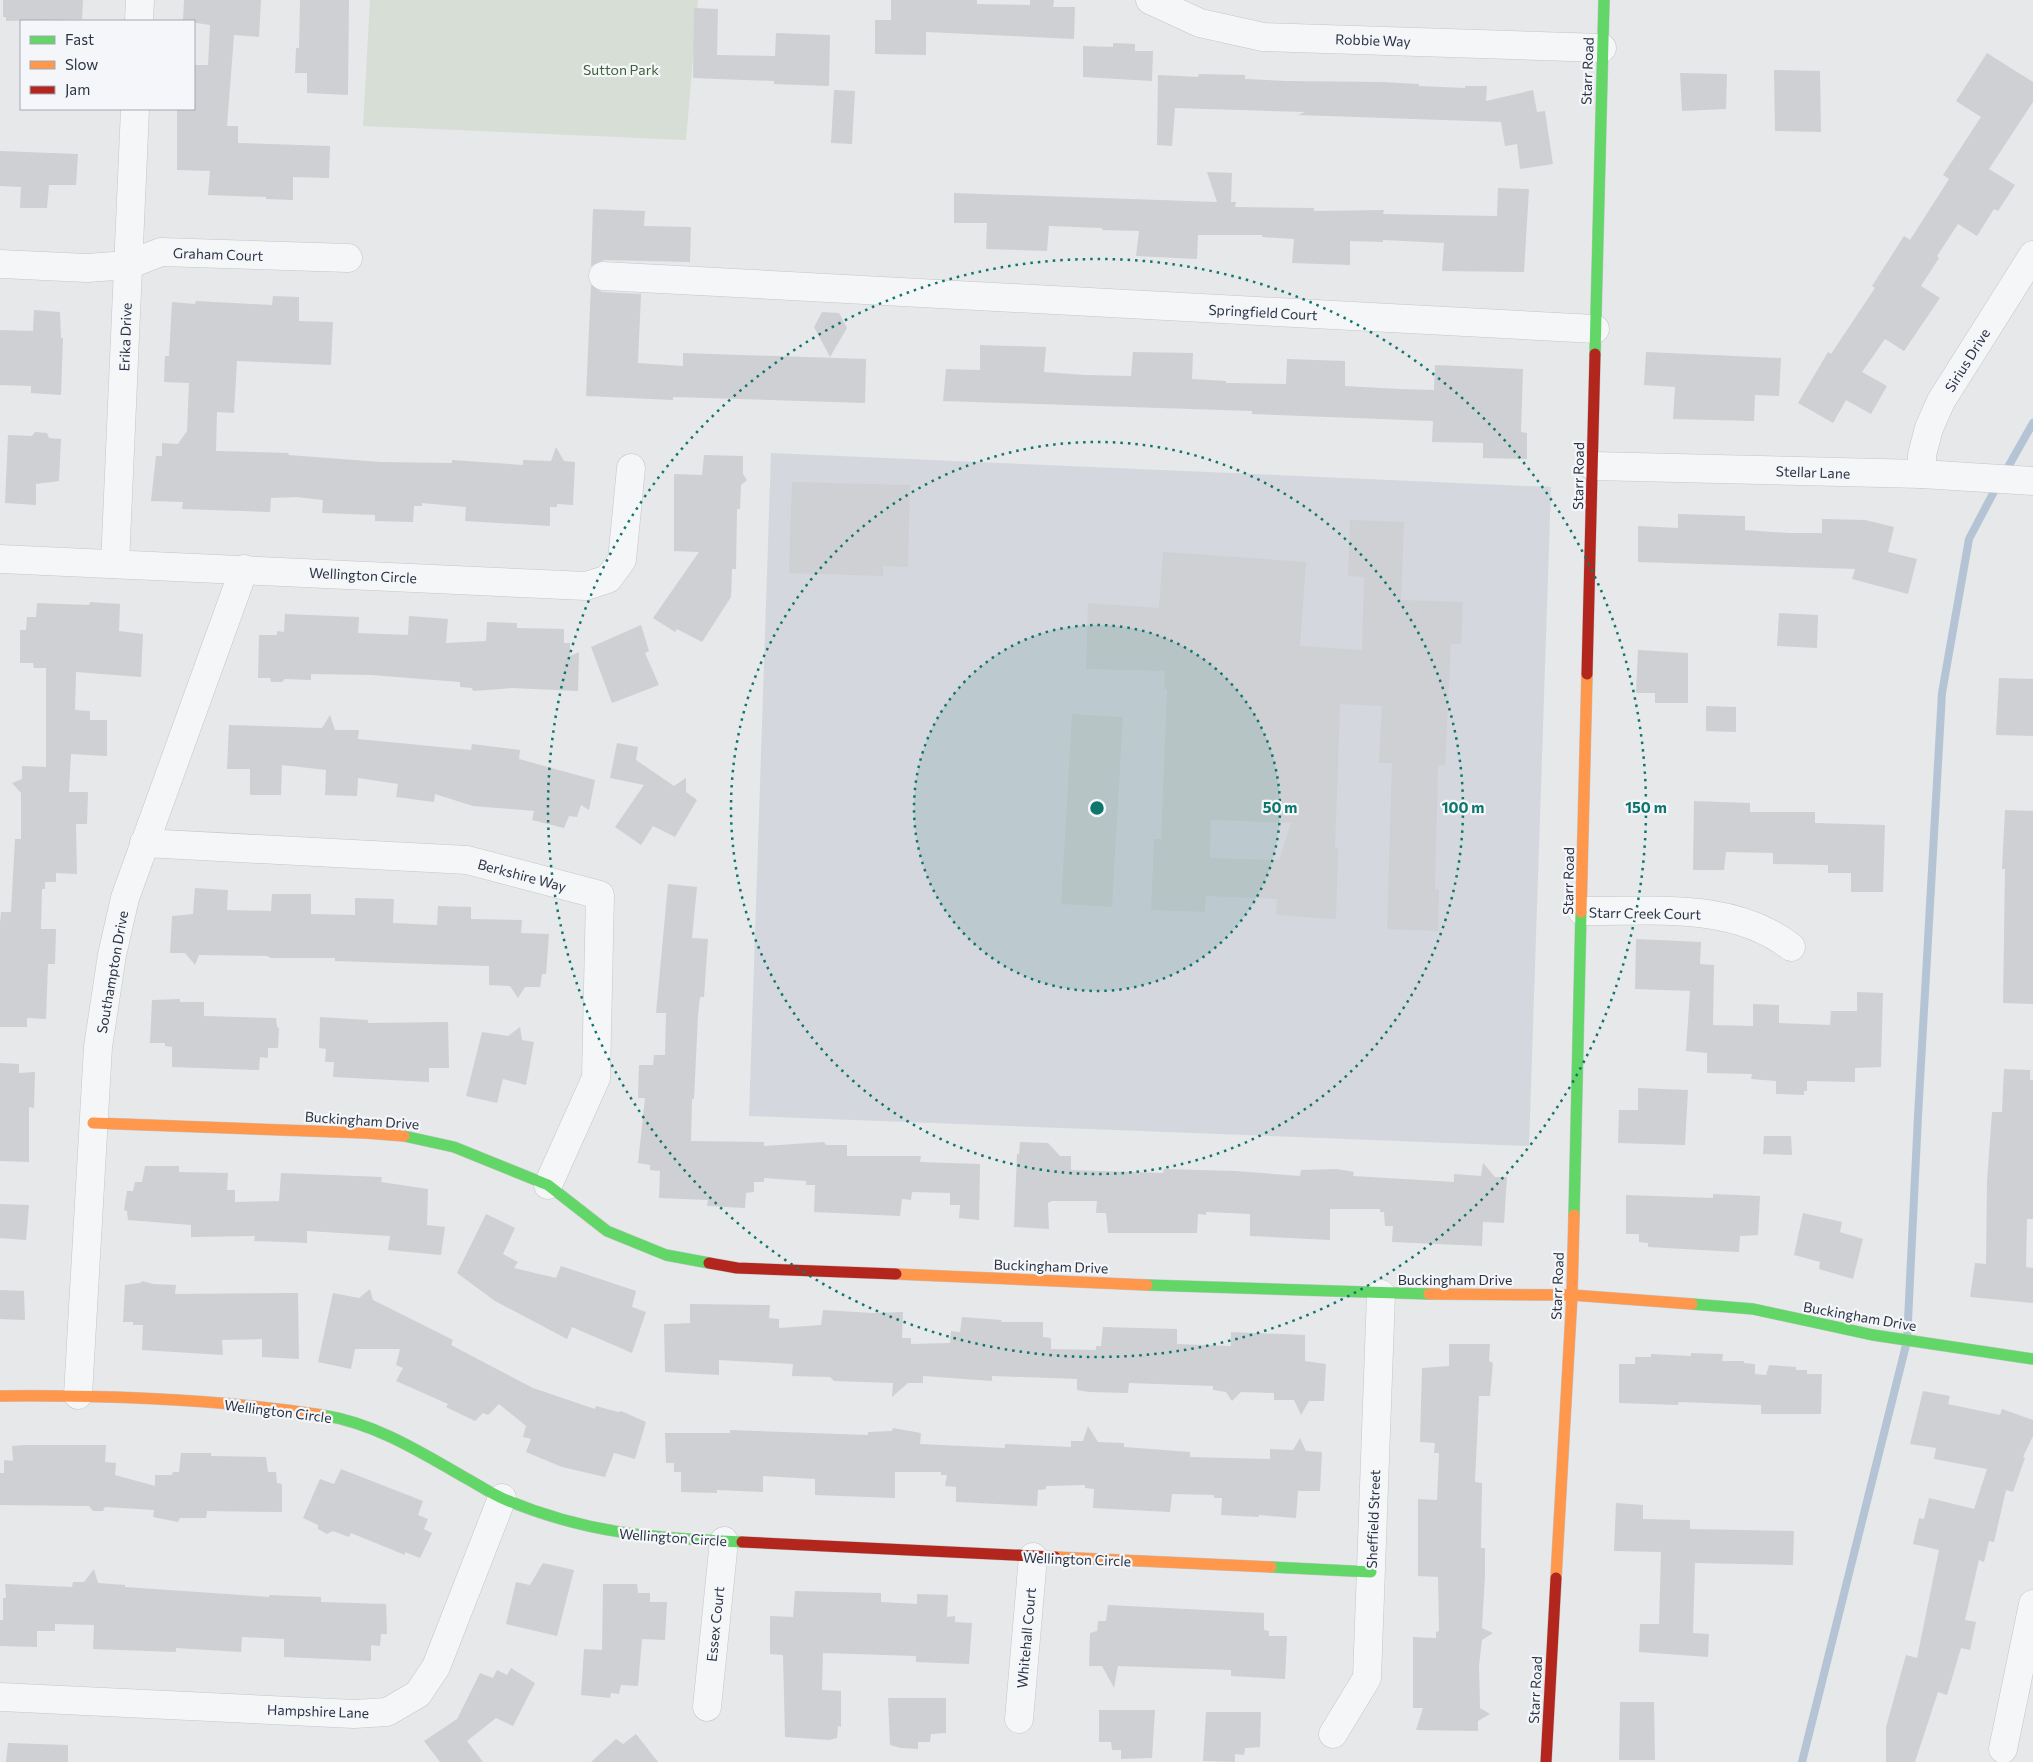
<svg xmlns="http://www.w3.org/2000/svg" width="2033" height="1762" font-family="Commissioner,sans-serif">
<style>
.built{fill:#d4d7dd}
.green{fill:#d6ded6}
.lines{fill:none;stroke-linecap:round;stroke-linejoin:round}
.stream{stroke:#b4c4d5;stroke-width:8}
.building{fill:#ced0d3;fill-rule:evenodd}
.street-casing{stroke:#c4c6c8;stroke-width:29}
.fast-casing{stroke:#c4c6c8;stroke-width:12}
.slow-casing{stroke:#c4c6c8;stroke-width:12}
.jam-casing{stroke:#c4c6c8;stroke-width:12}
.street{stroke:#f5f6f7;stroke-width:28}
.fast{stroke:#63d668;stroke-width:11}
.slow{stroke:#ff974d;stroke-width:11}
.jam{stroke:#b3261e;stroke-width:11}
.ring{fill:none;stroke:#0f766e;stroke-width:2.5;stroke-dasharray:2.5 5}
.labels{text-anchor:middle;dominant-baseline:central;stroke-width:4.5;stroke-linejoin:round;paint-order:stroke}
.street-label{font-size:14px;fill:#2b3445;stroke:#f4f6f9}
.park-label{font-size:14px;fill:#3f6138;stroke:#f4f6f9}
.centre{fill:#0f766e;stroke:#f4f6f9;stroke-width:2.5}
.ring-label{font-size:15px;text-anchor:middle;font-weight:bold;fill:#0f766e;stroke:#f4f6f9;stroke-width:4.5;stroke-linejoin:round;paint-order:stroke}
</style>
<rect width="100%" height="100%" fill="#e6e8ea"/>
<path class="built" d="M771 453 1551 487 1529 1146 749 1116Z"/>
<path class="green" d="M370 0H698L686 140 363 126Z"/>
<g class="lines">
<g class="stream">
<path d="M2004 474 2033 423"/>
<path d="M1802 1762 1907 1341 1918 1116 1942 693 1969 539 1998 484"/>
</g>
</g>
<g class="building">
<path d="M3 0H83L82 19 6 21V17H3Z"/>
<path d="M184 0H261L259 37 234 35 227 126H238V143L330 146 329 178 293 177V200L266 199V197L208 195 210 171 177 170V109H194V65H208L210 25 183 21Z"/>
<path d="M300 0H349L348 95 307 93V73H295L296 48H299Z"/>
<path d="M891 0H977V4L1030 5V0H1054L1053 7H1075L1074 39 926 32V55L875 54V20H891Z"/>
<path d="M694 8 718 9 717 55 775 56 776 33 830 35 829 86 774 84V81L693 78Z"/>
<path d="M1113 43 1135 44V51H1153L1152 81 1083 77V46L1113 47Z"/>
<path d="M1987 53 2033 82V102L1989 169 2015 185 1998 211 1994 209 1977 236 1958 224 1937 256 1939 258 1921 286 1940 298 1904 351 1885 339 1862 372 1887 386 1871 414 1846 400 1833 423 1798 403 1828 352 1831 354 1875 288 1872 286 1904 236 1910 240 1949 179 1943 175 1981 117 1956 101Z"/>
<path d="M1774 70 1820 71 1821 132 1775 131Z"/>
<path d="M1680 73 1727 74 1726 109 1682 111Z"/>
<path d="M1199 74 1245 75V79L1286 81 1381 82 1419 84V86L1465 88V86H1487L1486 101 1533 90 1537 112 1545 111 1553 164 1520 169 1517 144 1505 146 1501 122 1298 115 1305 112 1175 108 1172 146 1157 145 1158 75 1198 77Z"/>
<path d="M834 90 855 91 852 144 831 143Z"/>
<path d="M0 151 78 154 76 185H49L47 208H20L21 187 0 186Z"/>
<path d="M1207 172 1232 173 1231 202H1236L1235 207 1314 208V211L1384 210 1383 214 1497 216 1498 188 1529 189 1524 272 1442 271 1444 243 1383 240V242L1350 241V265L1292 263 1294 239 1262 237V235H1198L1197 259 1136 256 1139 231 1102 230V228L1049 226 1047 251 986 249 987 223H954V193L1217 202Z"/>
<path d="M593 209 645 211 644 226 691 227 690 262 604 260 591 266Z"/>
<path d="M591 285 602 292 641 294 638 363 683 366V353L866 359 865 403 673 397V400L586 396Z"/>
<path d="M273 296 299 297V321L333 322 331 365 237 361 234 413 217 412 216 451 289 453 288 455 381 462 452 463V460L523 465V460L551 461 556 447 564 461 575 462 573 505 557 504V507H550V526L465 521 466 507 422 503V506H414L413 522 375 521V515L322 513 323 500 296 497 271 498 270 512 182 509 183 502 151 501 156 456H162V443L178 444 187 431 189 383 164 382 165 356H169L172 302 195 304 196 301 272 305Z"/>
<path d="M34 310 60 312 61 338H63L61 395 31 393V386L0 385V330L33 331Z"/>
<path d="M822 312 839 313 847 328 830 357 814 327Z"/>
<path d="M980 345 1046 347 1044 372 1085 375 1131 376 1133 352 1193 353 1192 379 1226 381V383L1286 384 1287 359 1345 361V386L1399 389 1434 390 1435 365 1523 369 1521 432 1527 433V459L1483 458V443L1432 442 1433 421 1252 414V411L943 401 946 369 980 370Z"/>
<path d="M1646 352 1781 358 1779 396 1755 395 1754 421 1673 419 1675 387 1644 385Z"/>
<path d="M35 432 47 433 49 438 61 439 59 481 36 484V505L5 503 8 435 32 436Z"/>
<path d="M704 455 743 456V474L747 480 741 485 740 509H737L736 569H732L731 597 702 642 677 629 675 632 653 618 699 552 674 551V474L702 475Z"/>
<path d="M792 482 910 485 908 567 883 566V576L789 573Z"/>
<path d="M1678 514 1745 516V530L1789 533H1822V519L1865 520 1894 527 1888 552 1917 559 1908 594 1852 579 1855 569 1638 562V526L1678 528Z"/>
<path d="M1350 520 1404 522 1401 600 1463 602 1461 644H1451L1445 766 1438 765 1435 889 1439 890 1438 931 1387 929 1392 763H1379L1382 706 1340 704 1335 848H1338L1336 919 1276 915 1277 899 1206 896 1205 912 1151 910 1154 839H1161L1167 689H1164L1165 671 1086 669 1088 603 1159 608 1163 552 1306 562 1300 646 1362 650 1364 577 1348 576ZM1211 820 1291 823 1279 860 1210 858Z"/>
<path d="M90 602 120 604 119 631 143 634 141 677 76 672 75 710 90 711V720H107V756L71 754 69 792H88L87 824H76L77 874 56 873V882H45V889H42L41 929H56L55 964H48L46 1019 27 1018V1027H0V923L1 912H11L15 839H21V793L12 783 22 779V766L46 767V668H34L33 663H20V630H26L27 617H36L37 603 89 605Z"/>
<path d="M1779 613 1818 615 1817 648 1777 646Z"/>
<path d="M285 614 359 617 358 633 408 635 409 616 448 619 446 643 486 641 487 622 517 623V628L564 629V643H570V656L579 652 578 691 512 688 473 691 472 688 460 687V682L371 675 311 674V680L285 679 282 682H271L270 678H258L259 635H277V631L284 632Z"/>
<path d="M641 625 649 651 645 653 659 685 612 703 591 647Z"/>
<path d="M1638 650 1688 653V703H1655V693H1636Z"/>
<path d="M1999 678 2033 679V736L1996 735Z"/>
<path d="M1706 706 1736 707V732L1706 731Z"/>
<path d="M1072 714 1123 717 1112 907 1061 904Z"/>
<path d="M330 715 335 730H359L358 739 471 750 472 744 520 750 519 759 595 780 589 810 581 805 577 817 569 816 564 828 532 820 534 811 473 806 435 794 434 802 396 797 398 784 358 778 357 796 325 795 326 770 282 765 281 795H250V769H227L229 725 322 728Z"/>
<path d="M617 743 638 747 636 760 674 786 686 778V792L697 800 675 837 653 826 641 845 615 827 644 785 610 778Z"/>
<path d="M1694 801 1750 803V812H1815V823L1885 825 1883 892H1851V873H1828V865L1773 864V853L1726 852 1724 870H1693Z"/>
<path d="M2005 810 2033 811V1004L2003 1003 2005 869H2002Z"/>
<path d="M668 884 697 887 692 938 708 939 704 997H700L698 1015 694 1099H692L691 1141 764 1142V1146L824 1142 826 1145H847V1156H921L920 1162 980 1164 979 1220 959 1218 960 1205H950V1193L912 1192 911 1200 902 1199 900 1216 814 1212 815 1185H806V1181L764 1178V1182H754V1192L746 1193 745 1208 707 1206 708 1200 659 1198 660 1171 650 1170V1165L638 1163 645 1098H638L639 1065H653L654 1055H665L666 1013H656Z"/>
<path d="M195 888 228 890 227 910 271 911 272 894H311V914L355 915V898L394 899 393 923 437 925 438 906 471 907V919L522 920 521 933 549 934 546 974H542L540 987H525L518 998 510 986 489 985V966L335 961V958H271L267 956 199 955 195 965 185 953H170L172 916 193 914Z"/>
<path d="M1636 939 1701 942 1700 964 1714 965 1713 1025 1753 1026V1004L1779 1005V1023L1830 1025 1831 1011H1857V992L1883 993 1881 1067 1855 1068V1082L1807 1081V1091H1804V1095L1776 1094V1081L1751 1079 1752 1074 1707 1073V1053L1686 1051 1690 991 1635 989Z"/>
<path d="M180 999V1002H204V1016L276 1018 277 1027 279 1028 278 1048H268V1058L260 1057 259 1070 172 1067V1047L165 1046V1043H150L152 1000Z"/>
<path d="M320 1017 368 1020V1023L448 1022 449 1068H429V1082L333 1077 334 1062H325L326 1049 319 1048Z"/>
<path d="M520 1027 522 1040 534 1042 526 1085 503 1079 497 1103 466 1096 482 1032 508 1036Z"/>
<path d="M0 1063 19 1064V1073L35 1072 34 1108 29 1107V1162L0 1161Z"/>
<path d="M2004 1069 2030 1070V1080H2033V1219H2027L2026 1267 2033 1268V1303L1970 1297 1975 1263 1986 1264 1987 1181 1992 1112H2002Z"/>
<path d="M1638 1088 1688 1090 1685 1145 1618 1143 1619 1110H1638Z"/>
<path d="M1764 1136H1791L1792 1155 1763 1154Z"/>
<path d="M1020 1142 1048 1143 1060 1156H1071V1170L1163 1173 1164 1169 1235 1171 1300 1176 1301 1170 1337 1169 1354 1172 1353 1176 1454 1182V1174L1481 1176 1483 1163 1495 1177H1507L1504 1223 1483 1222 1482 1246 1392 1242 1393 1226H1385L1384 1212H1380V1209H1330V1240L1250 1236V1214L1206 1212V1215L1198 1214 1197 1233H1108L1106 1213H1096L1097 1201H1052L1048 1203 1049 1229 1014 1227 1017 1154H1019Z"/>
<path d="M145 1166H179V1172L228 1173 227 1190H235V1202L279 1201 281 1173 382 1177 381 1182 428 1189 427 1225 445 1227 441 1255 388 1250 390 1236 307 1231V1243L284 1242 254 1241 255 1236 191 1237V1225L128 1220 127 1211 124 1210 127 1191H133L135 1182H142Z"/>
<path d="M1713 1194 1760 1196 1758 1235 1740 1236 1739 1252 1648 1247V1243L1639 1242V1234H1626V1195L1713 1198Z"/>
<path d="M0 1204 29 1205 26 1240 0 1238Z"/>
<path d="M1803 1213 1842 1222 1840 1232 1863 1239 1853 1279 1819 1269 1820 1262 1794 1255Z"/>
<path d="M486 1214 515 1228 503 1254 518 1262 514 1268 556 1278 561 1266 636 1291 632 1307 646 1312 632 1353 572 1327 567 1339 495 1301 457 1273Z"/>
<path d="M142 1281 153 1284 176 1285 175 1294 298 1293 299 1359 262 1357V1339L222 1340 223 1355 142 1350 143 1325H133V1322H123L125 1285 140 1283Z"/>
<path d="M370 1289 373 1300 453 1340 451 1345 533 1388 595 1409 596 1406 618 1412 621 1411 646 1422 635 1459 614 1453 605 1477 562 1467 526 1452 531 1439 523 1437 526 1426 499 1404 488 1415 483 1413 475 1421 446 1407 448 1404 396 1381 403 1368 396 1365 400 1349H355L351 1369 318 1362 333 1293 359 1298Z"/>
<path d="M0 1290 24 1291 25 1320 0 1319Z"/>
<path d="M690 1304 770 1305 769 1318 779 1319V1328L821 1325 823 1310 872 1313 903 1312 902 1338H911V1344L950 1343 951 1331 960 1332 962 1317 1002 1320 1001 1322H1043V1337L1051 1338V1349L1096 1350V1346H1101L1103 1327 1177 1329V1344L1231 1346V1332L1305 1335V1361L1326 1364 1324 1401H1309L1301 1415 1294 1400H1274V1393L1241 1392 1232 1401 1226 1392 1213 1390V1386L1129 1383 1128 1393 1089 1392 1077 1390V1379L992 1376V1381L923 1376V1383H908L892 1397 893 1383 834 1381 830 1377 792 1376 793 1364 719 1360V1375L665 1372 664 1324 690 1323Z"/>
<path d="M1449 1344H1490L1489 1361 1493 1363 1490 1396H1479L1475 1482 1482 1483 1481 1548H1485V1575L1482 1628 1493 1633 1482 1640 1479 1666 1480 1708 1490 1714 1478 1721V1731L1416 1730 1423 1708H1413V1637L1436 1638V1632L1439 1631 1438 1577 1418 1576V1499L1437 1500 1439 1453H1434L1435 1443 1420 1442 1422 1368 1449 1366Z"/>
<path d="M1691 1353 1723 1354 1722 1361H1744V1363L1755 1364V1374L1766 1375 1769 1365 1796 1367V1370H1807V1374H1822L1821 1414H1761V1405L1679 1402 1678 1405 1619 1403V1364H1635V1357H1651V1354L1691 1356Z"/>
<path d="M1923 1391 1950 1396 1948 1404 2000 1415 2002 1409 2033 1420V1436L2023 1457 2025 1458 2013 1492 2006 1490 1994 1542 1989 1541 1984 1562 1979 1560 1965 1620 1976 1622 1970 1650 1961 1648 1947 1695 1938 1692 1915 1762H1886V1727L1906 1655 1917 1658 1939 1550 1913 1544 1919 1518 1924 1519 1929 1498 1974 1509 1987 1469 1934 1459 1936 1448 1910 1444Z"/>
<path d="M1088 1426 1098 1442 1124 1443V1447L1190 1452V1457L1270 1459V1449L1293 1450 1300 1438 1306 1451 1322 1452 1320 1491H1298L1296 1518 1259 1515V1517L1221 1515 1222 1498H1214V1495L1172 1494 1170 1512 1093 1508 1094 1489 1085 1488V1485L1046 1486V1489L1038 1490 1037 1506 956 1502V1487L945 1486 947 1475H941V1472H895V1498L815 1495V1479L763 1476V1492L717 1490V1493L681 1492V1472H674V1463H666L665 1433H730V1430L868 1435V1432L892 1431 893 1428 921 1433 920 1444 1005 1448V1444L1071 1447V1441H1083Z"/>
<path d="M25 1445H106L105 1462 116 1463 115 1475 155 1486V1475H172L173 1472H179L181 1453H211V1456L266 1457 268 1472H276L277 1483 282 1484V1512L207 1511 206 1518H180L178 1522 153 1517 154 1510 105 1507 103 1511H93L89 1506 0 1505V1473H4V1460L13 1461 12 1446Z"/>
<path d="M341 1469 423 1501 418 1515 428 1519 424 1529 432 1533 420 1558 405 1552V1555L351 1533 349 1537 333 1531 327 1534 318 1529V1525L303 1518 320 1479 334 1484Z"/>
<path d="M1616 1503 1643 1505V1519L1690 1520V1529L1794 1531 1793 1565 1695 1563 1693 1633 1709 1634 1708 1657 1639 1652 1640 1624H1659L1661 1552 1614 1551Z"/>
<path d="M543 1563 574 1570 557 1636 506 1624 516 1582 530 1585Z"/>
<path d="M94 1569 98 1583 125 1585V1587L269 1597V1595L321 1597V1602L386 1604 387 1634H381L380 1646 371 1645V1661L284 1657V1639L242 1637 241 1652 176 1648V1652L93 1649 94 1625 55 1624V1631H37V1647L0 1646V1620H3V1598H6L5 1584 72 1587 73 1582H84Z"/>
<path d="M603 1584H637L638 1593H650V1602H667L665 1640 642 1639 638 1686 621 1685 619 1694 611 1693 610 1698 581 1695 584 1649 602 1650Z"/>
<path d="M795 1591 881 1593V1602L917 1604V1594L948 1595 947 1617 955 1616V1622L972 1623 969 1664 916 1662V1656L823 1653 822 1690 841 1691V1727L838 1726 837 1738 829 1740 785 1737 783 1655 770 1654V1616L793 1617Z"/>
<path d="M1108 1605 1264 1613V1630L1269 1631V1636H1287L1285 1679 1231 1676V1670L1118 1666 1114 1688 1102 1666H1089L1090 1633 1097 1631 1098 1621H1106Z"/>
<path d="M511 1668 535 1683 513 1726 496 1718 467 1741 483 1762H440L424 1741 457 1719 480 1673 493 1678 497 1670 507 1675Z"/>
<path d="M888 1698H946V1733L931 1734 930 1742H918V1749L901 1748 890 1745Z"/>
<path d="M1620 1702H1654L1655 1760H1619Z"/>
<path d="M1099 1710H1155L1152 1758 1121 1759V1750H1112L1111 1742H1099Z"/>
<path d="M1206 1712H1261L1260 1747 1245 1748 1244 1755 1235 1754V1762L1203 1761Z"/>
<path d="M636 1734 658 1762H591L616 1739 623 1744Z"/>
<path d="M8 1743 68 1745V1762H6Z"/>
</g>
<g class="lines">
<g class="street-casing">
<g id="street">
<path d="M1150 0 1200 23 1263 37 1602 48"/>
<path d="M139 21 140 0"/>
<path d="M0 264 87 268 128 265 161 252 348 258"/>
<path d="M603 276 1595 329"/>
<path d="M1593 466 1922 474 2033 481"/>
<path d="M1922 474V455L1929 428 1941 401 2033 255"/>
<path d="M0 559 586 586 608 579 622 560 631 468"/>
<path d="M115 564 135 109"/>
<path d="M144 843 467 860 600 895 596 1078 548 1185"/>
<path d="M1582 911C1651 912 1733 901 1791 947"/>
<path d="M78 1395 98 1047 112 955 125 898 244 569"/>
<path d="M0 1697 354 1714 387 1712 418 1694 436 1667 502 1498"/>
<path d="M707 1707 724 1541"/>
<path d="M1019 1719 1033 1557"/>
<path d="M1333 1734 1367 1678 1381 1294"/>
<path d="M2003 1749 2033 1604"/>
</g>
</g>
<g class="fast-casing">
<g id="fast">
<path d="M1595 354 1604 0"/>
<path d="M404 1136 454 1147 548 1185 607 1231 666 1255 709 1263"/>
<path d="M1574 1215 1581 912"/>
<path d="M1147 1285 1429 1294"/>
<path d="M1692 1304 1753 1309 1873 1335 2033 1359"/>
<path d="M322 1415C374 1423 419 1451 464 1477 477 1484 490 1493 504 1499 587 1534 654 1538 742 1542"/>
<path d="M1271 1567 1371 1572"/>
</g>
</g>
<g class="slow-casing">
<g id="slow">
<path d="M1581 912 1587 674"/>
<path d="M93 1123 366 1133 404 1136"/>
<path d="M896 1274 1147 1285"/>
<path d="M1429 1294 1572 1295 1692 1304"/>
<path d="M0 1396C105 1395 218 1399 322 1415"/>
<path d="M1055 1557 1271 1567"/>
<path d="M1556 1578 1572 1295 1574 1215"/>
</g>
</g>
<g class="jam-casing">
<g id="jam">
<path d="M1587 674 1595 354"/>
<path d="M709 1263 737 1268 896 1274"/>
<path d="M742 1542 1055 1557"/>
<path d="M1546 1762 1556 1578"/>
</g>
</g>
<use href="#street" class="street"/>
<use href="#fast" class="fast"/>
<use href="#slow" class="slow"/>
<use href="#jam" class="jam"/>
</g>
<circle cx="1097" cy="808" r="183" fill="#0f766e" fill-opacity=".12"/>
<g class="ring">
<circle cx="1097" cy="808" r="183"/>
<circle cx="1097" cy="808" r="366"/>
<circle cx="1097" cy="808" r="549"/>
</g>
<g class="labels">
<g class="street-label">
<text transform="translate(1373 40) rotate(2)">Robbie Way</text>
<text transform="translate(1587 71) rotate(-88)">Starr Road</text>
<text transform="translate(218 254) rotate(2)">Graham Court</text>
<text transform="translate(1263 312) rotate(3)">Springfield Court</text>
<text transform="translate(125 337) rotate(-88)">Erika Drive</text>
<text transform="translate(1967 360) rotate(-58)">Sirius Drive</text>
<text transform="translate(1813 472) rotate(2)">Stellar Lane</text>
<text transform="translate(1578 476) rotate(-89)">Starr Road</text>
<text transform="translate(363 575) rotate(3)">Wellington Circle</text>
<text transform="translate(522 875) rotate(15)">Berkshire Way</text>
<text transform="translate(1568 881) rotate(-89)">Starr Road</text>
<text transform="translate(1645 913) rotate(1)">Starr Creek Court</text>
<text transform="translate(112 972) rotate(-80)">Southampton Drive</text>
<text transform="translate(362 1120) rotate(4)">Buckingham Drive</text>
<text transform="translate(1051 1266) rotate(2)">Buckingham Drive</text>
<text x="1455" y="1279">Buckingham Drive</text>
<text transform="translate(1557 1286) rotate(-88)">Starr Road</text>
<text transform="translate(1860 1316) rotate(10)">Buckingham Drive</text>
<text transform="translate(278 1411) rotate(7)">Wellington Circle</text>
<text transform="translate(1373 1519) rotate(-88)">Sheffield Street</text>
<text transform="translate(673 1537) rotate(4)">Wellington Circle</text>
<text transform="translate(1077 1559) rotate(2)">Wellington Circle</text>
<text transform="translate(715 1624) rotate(-84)">Essex Court</text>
<text transform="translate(1026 1638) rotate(-85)">Whitehall Court</text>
<text transform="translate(1535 1690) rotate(-87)">Starr Road</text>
<text transform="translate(318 1711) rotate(2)">Hampshire Lane</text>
</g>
<g class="park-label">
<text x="621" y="69">Sutton Park</text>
</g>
</g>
<circle cx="1097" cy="808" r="8" class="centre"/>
<g class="ring-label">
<text x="1280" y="813">50 m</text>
<text x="1463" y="813">100 m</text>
<text x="1646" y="813">150 m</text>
</g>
<rect x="20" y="20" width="175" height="90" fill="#f4f6f9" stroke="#a4a8b1"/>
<rect x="30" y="36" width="25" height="8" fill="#63d668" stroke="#a4a8b1"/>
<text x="65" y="45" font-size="15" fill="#2b3445">Fast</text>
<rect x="30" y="61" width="25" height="8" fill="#ff974d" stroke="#a4a8b1"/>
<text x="65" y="70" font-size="15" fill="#2b3445">Slow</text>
<rect x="30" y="86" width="25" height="8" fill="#b3261e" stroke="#a4a8b1"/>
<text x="65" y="95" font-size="15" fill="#2b3445">Jam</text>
</svg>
